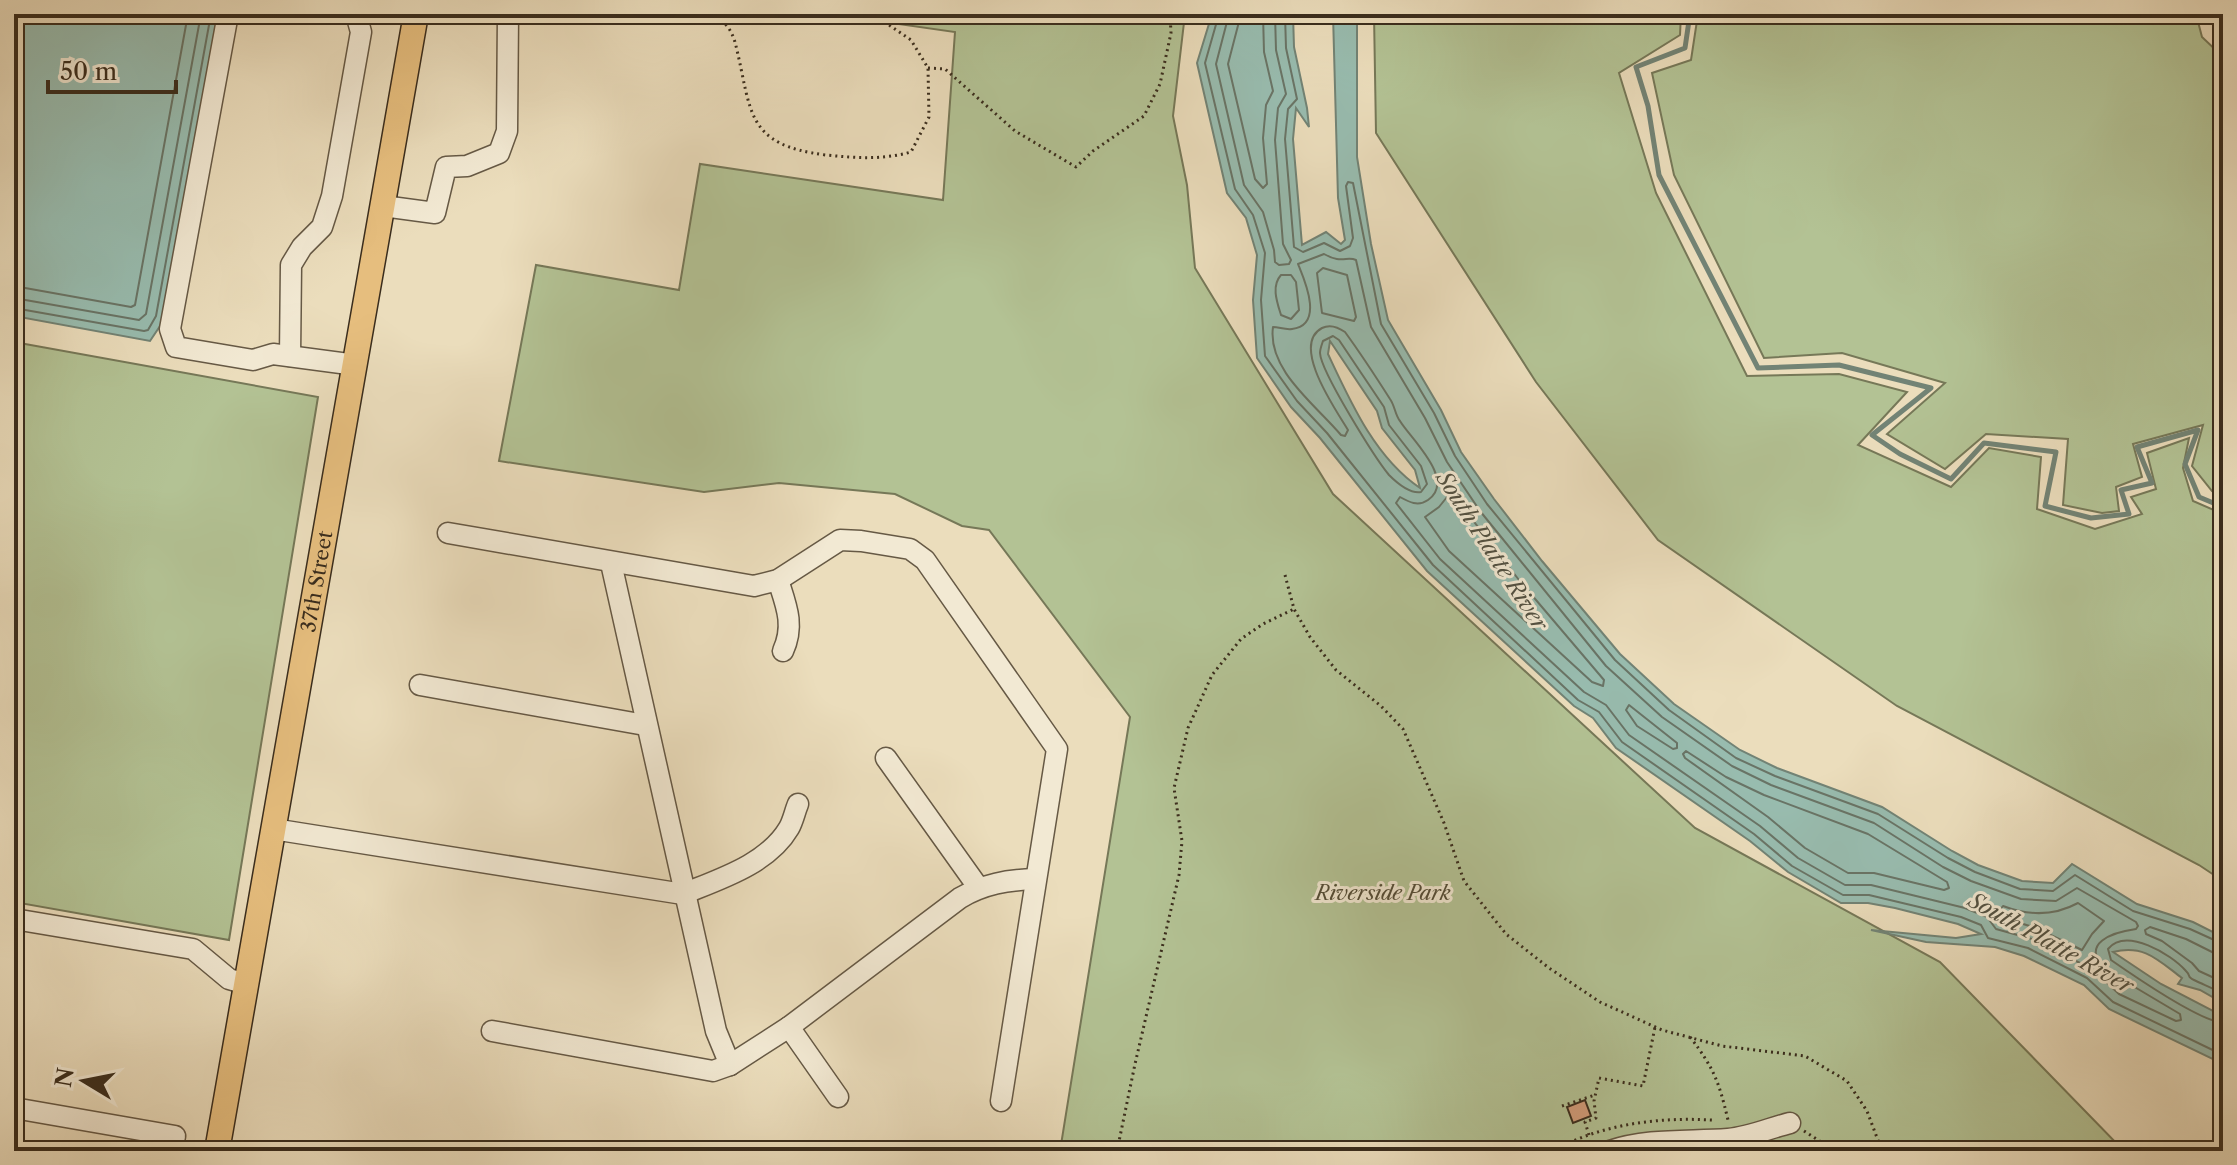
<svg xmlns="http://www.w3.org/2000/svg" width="2237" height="1165" font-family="'Libre Caslon Text',serif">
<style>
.green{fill:#b3c294;stroke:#767858;stroke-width:2}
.water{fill:#98bcaf;stroke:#728375;stroke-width:2;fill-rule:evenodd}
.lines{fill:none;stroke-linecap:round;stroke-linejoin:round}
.shore{stroke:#697466;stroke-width:2}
.stream{stroke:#728375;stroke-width:5}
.building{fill:#d39d7b;stroke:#3a2d1d;stroke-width:2}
.minor-casing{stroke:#665945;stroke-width:23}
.major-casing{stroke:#3a2d1d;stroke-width:27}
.path{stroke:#3a2d1d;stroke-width:3;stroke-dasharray:2 4;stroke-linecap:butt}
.minor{stroke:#f2e9d3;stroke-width:20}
.major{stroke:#e6be7e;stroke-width:24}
.labels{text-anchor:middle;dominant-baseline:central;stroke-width:6;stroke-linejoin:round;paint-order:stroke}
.street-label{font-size:20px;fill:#3a2d1d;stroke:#f2e9d3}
.park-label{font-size:20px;font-style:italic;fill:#524b35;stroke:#f2e9d3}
.water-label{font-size:22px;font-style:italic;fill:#525142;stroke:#f2e9d3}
</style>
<rect width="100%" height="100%" fill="#ebddbc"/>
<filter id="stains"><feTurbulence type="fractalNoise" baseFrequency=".0025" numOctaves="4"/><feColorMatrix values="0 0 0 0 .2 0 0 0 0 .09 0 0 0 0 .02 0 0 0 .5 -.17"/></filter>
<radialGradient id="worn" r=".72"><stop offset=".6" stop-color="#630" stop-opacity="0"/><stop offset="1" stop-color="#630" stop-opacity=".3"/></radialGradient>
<g class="green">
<path d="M829 14H1185L1173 116 1187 185 1195 268 1333 494 1695 828 1940 962 2124 1151H1060L1130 717 989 530 962 526 895 494 779 483 704 492 499 461 536 265 679 290 700 164 943 200 955 32Z"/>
<path d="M1374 14H1681L1680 35 1619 73 1656 193 1747 376 1839 374 1907 392 1858 445 1951 487 1989 448 2041 457 2037 509 2095 529 2142 514 2131 497 2156 489 2147 453 2189 438 2183 468 2193 501 2223 514V881L2199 865 1897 706 1658 540 1536 382 1376 133Z"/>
<path d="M1698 14H2196L2202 37 2223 57V500L2212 491 2192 466 2203 425 2133 444 2142 477 2116 487 2119 511 2102 513 2063 505 2068 439 1986 434 1945 469 1887 434 1945 383 1842 353 1764 358 1674 175 1652 73 1691 60Z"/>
<path d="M14 342 318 397 229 940 14 902Z"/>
</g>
<g class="water">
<path d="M14 14H219L164 320 150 341 14 316Z"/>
<path d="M1212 14H1293L1294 47 1307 108 1309 127 1296 108 1293 139 1302 245 1326 232 1341 244 1345 240 1338 198 1333 14H1357V157L1371 244 1388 320 1441 410 1461 452 1494 499 1542 561 1620 654 1674 704 1740 750 1777 768 1882 807 1952 851 1978 865 2022 881 2053 883 2072 864 2137 904 2193 922 2223 937V1003L2200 990 2178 984 2182 978C2158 960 2144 944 2113 952L2161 984 2223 1016V1064L2109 1009 2084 985 2024 956 1995 947 1926 942 1871 930 1956 938 1981 934 1958 924 1895 908 1868 903H1841L1788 872 1750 841 1616 748 1593 718 1574 706 1427 571 1320 438 1291 407 1257 358 1253 300 1257 255 1246 218 1227 193 1197 63ZM1330 341 1377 411 1382 428 1415 470 1420 488C1375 458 1350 401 1328 354Z"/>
</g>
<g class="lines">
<g class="shore">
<path d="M1219 14 1205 63 1235 189 1253 215 1265 253 1261 300 1265 356 1297 401 1327 433 1433 565 1578 700 1599 712 1622 742 1754 834 1792 866 1843 895H1869L1961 917 1981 925 1988 938 2028 948 2087 978 2113 1002 2223 1055"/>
<path d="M1229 14 1216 64 1244 185 1263 212 1274 250 1275 262 1279 265 1289 264 1291 260 1283 244 1275 140 1278 108 1286 94 1276 50 1275 14"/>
<path d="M1241 14 1228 64 1255 179 1263 188 1267 184 1263 138 1266 105 1273 91 1264 52 1263 14"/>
<path d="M1285 14 1286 48 1297 99 1288 109 1285 139 1294 247 1303 252 1324 243 1340 251 1350 246 1353 238 1346 186 1348 182 1353 183 1381 324 1434 413 1455 456 1487 504 1615 660 1669 710 1736 758 1775 776 1878 814 1948 858 1975 872 2020 889 2053 891 2075 875 2133 911 2190 929 2223 944"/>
<path d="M1324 254C1341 264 1347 256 1356 260L1371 327 1425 418 1447 462 1480 511 1606 666 1662 717 1732 766 1771 785 1874 823 1943 867 1971 881 2021 899 2056 901 2077 888 2136 922 2138 926 2136 929C2114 932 2078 943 2106 970L2180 1014 2181 1020 2176 1021 2119 994 2092 969 2032 939 1996 929 1987 917 1965 908 1871 885H1845L1798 858 1760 826 1629 735 1606 705 1584 692 1440 559 1396 503 1400 497C1409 502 1418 507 1428 500 1457 480 1410 438 1400 421 1395 415 1395 406 1390 399 1376 377 1361 354 1345 332 1338 327 1330 324 1322 328 1290 345 1336 410 1348 430L1345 436 1341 435C1316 405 1267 370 1273 327 1279 327 1285 330 1292 329 1325 325 1304 279 1298 264Z"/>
<path d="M1323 268 1347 275 1356 317 1354 321 1322 313 1317 273Z"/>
<path d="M1281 275H1291L1296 282 1299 310 1291 319 1281 315C1277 302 1271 286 1281 275Z"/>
<path d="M14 286 131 307 135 305 188 14"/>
<path d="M14 298 139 320 146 314 201 14"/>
<path d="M14 308 144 331 148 330 156 316 211 14"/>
<path d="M1333 336 1339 340 1384 407 1389 425 1421 466 1427 484 1421 492C1410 494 1397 483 1389 475 1375 458 1321 372 1320 353 1320 349 1322 344 1323 341Z"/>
<path d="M1451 492 1519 580 1604 680 1603 686 1592 682 1449 551 1425 517 1439 507Z"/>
<path d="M1629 705 1677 743V748L1673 749 1637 726 1626 710Z"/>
<path d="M1686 751 1726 777 1764 795 1868 834 1947 882 1949 888 1944 890 1874 873H1848L1805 848 1768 817 1685 758 1683 754Z"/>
<path d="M2078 903 2104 921 2092 934 2082 950 2036 928 2004 918 1999 911 2003 906C2029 916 2054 916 2078 903Z"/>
<path d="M2223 954 2214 953 2186 939 2150 927 2145 930 2146 934 2162 941 2192 963 2199 971 2223 982"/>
<path d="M2223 994C2213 988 2204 985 2194 980 2186 976 2192 977 2186 971 2171 954 2126 927 2108 949L2111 960C2134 976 2198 1020 2223 1023"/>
</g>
<path class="stream" d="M1690 14 1685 48 1636 67 1648 106 1659 175 1758 368 1839 365 1931 388 1872 435 1900 454 1951 479 1984 443 2056 452 2045 506 2091 518 2129 514 2121 490 2152 483 2137 447 2198 430 2185 464 2199 497 2223 507"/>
</g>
<path class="building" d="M1585 1100 1591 1116 1573 1123 1567 1107Z"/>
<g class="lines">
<g class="minor-casing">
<g id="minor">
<path d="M228 14 170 329 176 347 253 360 273 354 356 365"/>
<path d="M383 206 435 213 446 167 467 166 499 153 507 131 508 14"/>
<path d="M290 356 291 265 302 247 322 227 332 196 361 32 356 14"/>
<path d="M448 533 754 586 778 580 840 540 861 541 910 549 925 560 1057 749 1001 1101"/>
<path d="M611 563 716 1031 730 1065"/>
<path d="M778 580C786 605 795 625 783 651"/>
<path d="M420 685 645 725"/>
<path d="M886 758 978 887"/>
<path d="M273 829 683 894C720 879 768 864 789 828 793 821 795 811 798 804"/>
<path d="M14 919 193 949 229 979 246 984"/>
<path d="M789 1027 838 1097"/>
<path d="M492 1031 713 1071 730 1065 789 1027 960 898C984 884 1007 880 1035 879"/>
<path d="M14 1108 175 1136 172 1151"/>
<path d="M1610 1151C1648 1138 1689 1142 1728 1139 1749 1137 1770 1128 1790 1123"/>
</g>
</g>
<g class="major-casing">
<g id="major">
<path id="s1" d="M217 1151 416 14"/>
</g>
</g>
<g class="path">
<path d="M704 14C709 16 716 18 721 21 729 25 734 37 736 46 752 112 745 145 826 155 856 158 882 160 911 152L929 117 928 68 911 40 873 14"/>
<path d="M928 68 945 69 1015 131 1076 167 1093 151 1144 116 1160 84 1171 33 1170 14"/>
<path d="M1285 575 1294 609 1310 637 1336 670 1381 706 1403 729 1444 823 1464 881 1506 934 1549 968 1600 1002 1662 1030 1722 1046 1805 1056 1847 1081 1867 1111 1882 1151"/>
<path d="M1690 1037C1714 1068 1719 1082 1728 1120"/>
<path d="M1562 1106 1595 1095"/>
<path d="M1804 1131 1835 1151"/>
<path d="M1589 1135 1585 1122 1596 1118 1594 1101 1599 1078 1643 1086 1655 1027"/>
<path d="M1117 1151 1135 1064 1179 875 1182 841 1174 788 1188 728 1212 675 1241 639 1263 624 1294 609"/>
<path d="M1553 1151C1601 1124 1658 1117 1712 1120"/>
<path d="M1816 1151 1819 1140"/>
</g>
<use href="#minor" class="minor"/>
<use href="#major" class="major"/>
</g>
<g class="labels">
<g class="street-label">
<text stroke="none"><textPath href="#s1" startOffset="578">37th Street</textPath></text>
</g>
<g class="park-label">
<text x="1383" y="893">Riverside Park</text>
</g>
<g class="water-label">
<text transform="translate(1492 551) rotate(57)">South Platte River</text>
<text transform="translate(2051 943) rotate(29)">South Platte River</text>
</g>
</g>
<rect width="2237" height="1165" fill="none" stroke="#ebddbc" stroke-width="48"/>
<rect x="16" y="16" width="2205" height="1133" fill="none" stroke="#3a2d1d" stroke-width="4"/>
<rect x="24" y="24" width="2189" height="1117" fill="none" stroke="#3a2d1d" stroke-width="2"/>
<g transform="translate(84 1081) rotate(280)" stroke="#f2e9d3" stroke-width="6" paint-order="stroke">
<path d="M0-6L14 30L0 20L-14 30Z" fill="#3a2d1d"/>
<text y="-12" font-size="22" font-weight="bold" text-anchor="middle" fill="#3a2d1d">N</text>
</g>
<path d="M48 80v12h128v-12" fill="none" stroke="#3a2d1d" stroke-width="4"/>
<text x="60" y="80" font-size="24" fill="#3a2d1d" stroke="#f2e9d3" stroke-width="6" paint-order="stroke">50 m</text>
<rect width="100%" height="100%" filter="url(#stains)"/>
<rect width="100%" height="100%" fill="url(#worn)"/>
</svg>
